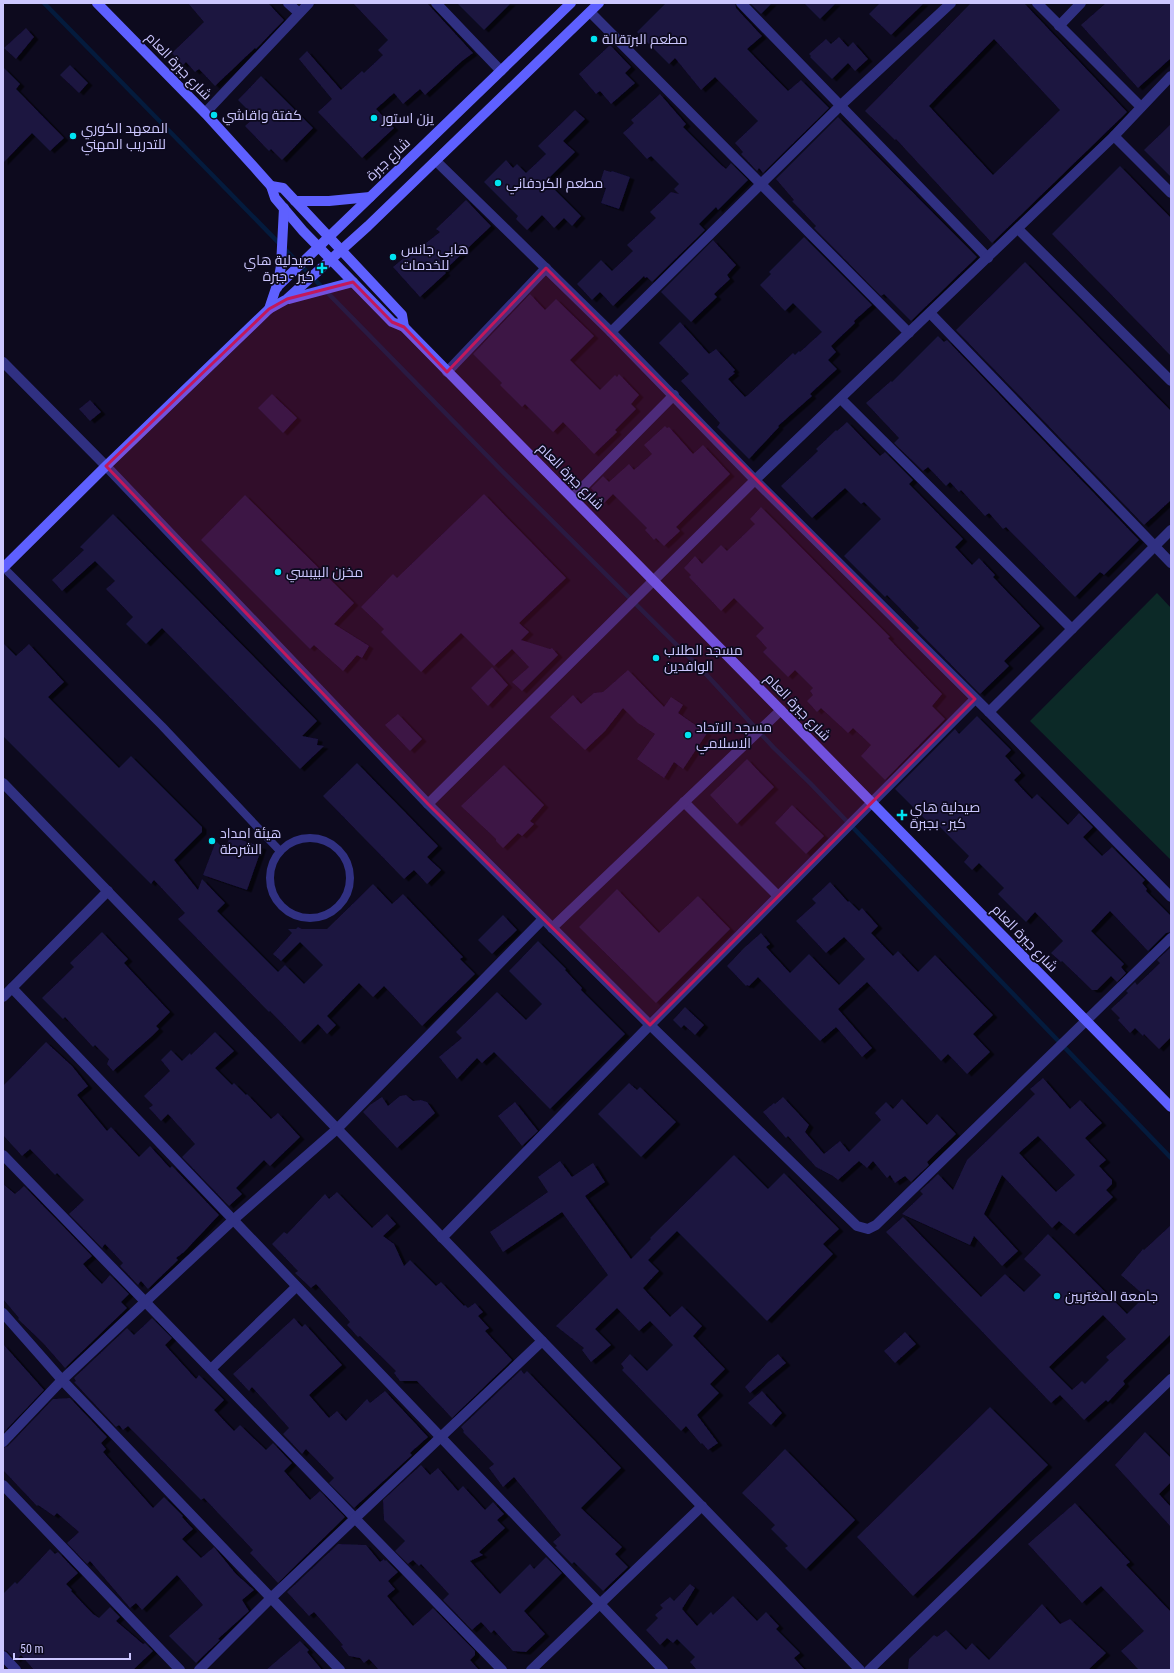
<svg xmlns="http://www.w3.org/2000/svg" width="1174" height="1673" font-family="'Roboto Condensed',Cairo,sans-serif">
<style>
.green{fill:#0c2927}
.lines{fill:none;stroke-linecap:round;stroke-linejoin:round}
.stream{stroke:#041b3d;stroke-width:4.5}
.building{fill:#1c1441;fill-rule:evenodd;filter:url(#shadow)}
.lane{stroke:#303082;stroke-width:8}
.street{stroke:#303082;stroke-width:10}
.secondary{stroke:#5e60ff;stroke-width:10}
.marked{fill:#c2185b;fill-opacity:0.2;stroke:#c2185b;stroke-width:3;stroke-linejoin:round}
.poi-dot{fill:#00e3f2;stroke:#0d0a1e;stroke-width:1.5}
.labels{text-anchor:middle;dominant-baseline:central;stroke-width:3.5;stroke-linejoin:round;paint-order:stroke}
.poi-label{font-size:14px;fill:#ccc7ff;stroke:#0d0a1e;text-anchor:start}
.street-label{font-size:14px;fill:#ccc7ff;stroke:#0d0a1e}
</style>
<defs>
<filter id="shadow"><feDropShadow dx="4.5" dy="2.5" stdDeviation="0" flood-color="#0009"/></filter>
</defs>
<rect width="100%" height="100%" fill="#0d0a1e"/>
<path class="green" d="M1157 593 1171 608V860L1030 721Z"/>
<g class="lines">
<path class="stream" d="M44 3 502 471 704 672 774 748 810 783 1171 1158"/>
</g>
<g class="building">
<path d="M188 3H268L284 20 256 49 255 48 215 86 199 69 195 72 186 62 183 65 172 53 204 22Z"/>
<path d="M353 3H427L473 53 462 61 425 95 420 89 403 104 394 93 376 109 394 128 362 158 318 112 332 99 299 59 307 51 341 90 362 71 364 73 383 55 378 50 388 40Z"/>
<path d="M457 3H511L484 30Z"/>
<path d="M666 3H735L736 8 762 36 747 49 788 91 801 80 829 108 763 173 759 168 757 171 741 154 743 152 735 143 758 121 715 77 701 90 675 58 669 64 637 32Z"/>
<path d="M750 3H772L761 14Z"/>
<path d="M804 3H836L820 19Z"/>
<path d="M880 3H924L891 35 869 14Z"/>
<path d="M971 3H1024L1127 112 992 243 896 139 895 140 865 111ZM994 39 1060 110 993 175 929 106Z"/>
<path d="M1106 3H1171V58L1138 88 1081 25Z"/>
<path d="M26 28 34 37 16 59 4 48Z"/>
<path d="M839 37 848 47 853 42 868 59 855 71 848 63 832 79 810 57 811 56 809 54 826 39 831 44Z"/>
<path d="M610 45 631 67 625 73 635 83 611 104 600 91 596 94 579 74Z"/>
<path d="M70 65 88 83 79 93 60 75Z"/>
<path d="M3 67 20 84 16 89 64 138 50 151 32 133 3 163Z"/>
<path d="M261 76 313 128 282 160 271 149 269 151 245 126 255 117 238 100Z"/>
<path d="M660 94 686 124 683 127 719 163 726 169 731 163 748 180 718 210 716 207 699 224 705 230 652 282 647 277 645 278 644 276 613 306 600 292 592 300 577 284 601 260 612 271 633 251 627 245 656 218 650 212 671 192 679 194 674 189 679 184 651 156 647 159 623 133 634 123 631 120Z"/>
<path d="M575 110 585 119 563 141 575 152 546 181 581 216 572 226 564 218 554 228 542 215 527 230 516 219 518 216 484 182 506 160 513 168 517 164 526 173 546 154 538 146Z"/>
<path d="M838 117 977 257 911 321 884 294 881 296 814 228 816 226 792 201 794 200 776 179Z"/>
<path d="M1171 124V177L1144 150Z"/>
<path d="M1120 166 1171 218V356L1052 234Z"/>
<path d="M604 170 611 172 612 171 630 177 619 209 601 203 606 188 599 186Z"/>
<path d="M466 200 491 226 444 271 446 273 420 297 393 267 405 257 404 255 415 246 421 247 440 232 436 229Z"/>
<path d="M804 237 872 305 854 321 855 323 831 346 836 352 828 360 837 369 810 394 812 396 778 426 779 427 749 459 717 427 720 423 681 381 689 374 659 343 680 322 709 354 716 349 735 370 733 372 735 373 728 379 745 397 748 395 793 353 795 355 799 351 800 352 822 332 793 303 785 311 760 285 771 274 769 272Z"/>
<path d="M713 240 736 265 727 275 730 279 714 294 717 297 691 322 661 292Z"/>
<path d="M1025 262 1171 411V500L1144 525 956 330Z"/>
<path d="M530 294 545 310 556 299 594 336 570 360 600 390 615 375 617 377 619 374 639 395 631 404 636 409 615 430 617 432 594 454 563 422 553 432 525 404 522 407 500 385 502 383 473 354Z"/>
<path d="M938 336 944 342 947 340 1139 540 1104 575 1100 572 1075 597 1006 527 1003 529 989 513 985 516 961 490 959 492 950 482 946 486 928 467 923 471 894 443 899 438 866 403 891 381 892 382Z"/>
<path d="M272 394 297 418 283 433 258 408Z"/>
<path d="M90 400 101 412 90 421 79 409Z"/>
<path d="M847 422 880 456 885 452 913 480 909 484 963 539 955 547 972 565 979 558 995 575 993 577 1040 626 1004 661 1009 666 980 694 917 630 919 628 887 595 885 597 844 556 881 519 864 502 861 504 845 488 812 518 781 486 818 451 816 449 836 430 837 431Z"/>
<path d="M665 426 667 428 669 427 693 454 703 445 730 474 676 527 680 531 664 546 656 538 654 540 645 530 647 528 613 494 604 503 591 488 603 476 609 482 629 464 634 470 652 454 644 445Z"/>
<path d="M484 494 566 578 519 623 529 632 521 640 550 649 552 648 558 655 522 691 512 682 529 667 512 649 494 666 461 633 421 672 381 632 384 629 361 607 393 574 397 578Z"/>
<path d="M245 495 354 603 334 624 369 646 362 658 357 655 343 671 314 645 310 649 201 540Z"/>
<path d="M761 507 890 637 888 638 942 694 932 706 945 719 885 780 861 756 871 745 853 728 848 733 821 708 817 712 807 701 813 695 810 691 813 688 795 670 788 677 763 652 767 648 756 636 764 628 734 598 721 611 689 577 691 575 684 568 695 556 702 564 721 545 727 551 755 524 750 519Z"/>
<path d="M113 514 317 721 302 736 318 739 317 745 324 746 300 769 162 628 146 644 126 624 133 617 106 589 115 581 95 561 62 591 52 580 84 550 80 547Z"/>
<path d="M3 643 16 656 29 644 64 682 48 697 119 768 131 756 202 827V832L174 860 198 890 202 879 225 903 217 911 278 972 285 965 304 984 323 965 300 942 281 961 273 954 292 933 288 929H296L298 927 302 929H327L373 884 392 904 403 894 463 957 460 959 475 974 422 1026 384 986 373 997 359 983 327 1016 336 1025 327 1034 318 1024 300 1042 270 1011 269 1012 178 919 185 913 154 880 151 884 3 736Z"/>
<path d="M492 667 508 685 488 706 471 688Z"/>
<path d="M628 670 664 707 671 697 683 705 678 713 707 733 683 769 674 762 664 778 637 759 655 734 638 723 623 708 605 731 585 750 550 717 573 695 581 704 594 693 603 692Z"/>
<path d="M398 714 422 739 410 751 385 725Z"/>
<path d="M977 716 1011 750 1005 756 1021 773 1014 780 1032 799 1037 794 1068 825 1079 813 1093 827 1083 837 1102 856 1112 847 1145 880 1142 883 1147 889 1146 891 1171 916V932L1166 933 1148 951 1110 911 1091 931 1124 964 1121 967 1126 973 1117 982 1111 976 1097 990H1092L1062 961 1061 962 1051 953 1063 941 1035 912 1026 922 998 894 1004 888 979 863 972 870 964 862 969 856 936 823 933 827 895 789 955 729 959 734Z"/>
<path d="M747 759 774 787 737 824 710 795Z"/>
<path d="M357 763 438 846 427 857 441 870 427 884 414 870 404 879 323 796Z"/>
<path d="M504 765 544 805 530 821 534 824 522 836 518 833 503 848 496 841V839L461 806Z"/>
<path d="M792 805 824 836 806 854 775 823Z"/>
<path d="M230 836 262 847 247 890 203 875 216 841 225 850Z"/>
<path d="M830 882 848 902 849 901 859 911 862 908 878 926 871 933 893 956 898 951 918 972 935 955 993 1015 973 1034 990 1052 967 1074 948 1054 941 1061 867 982 838 1009 872 1048 862 1057 836 1027 820 1041 758 977 749 986 747 985 746 986 727 966 744 948 761 933 770 944 766 947 790 973 809 954 839 985 865 959 844 937 826 953 796 921 816 903 812 899Z"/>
<path d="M617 889 659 933 698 896 730 929 656 1003 579 927Z"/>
<path d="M503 915 517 930 492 954 478 940Z"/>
<path d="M102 932 128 959 124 963 170 1012 156 1026 159 1029 152 1036 113 1071 107 1064 109 1059 95 1045 93 1047 65 1017 63 1019 42 998 74 967 70 963Z"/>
<path d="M538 941 566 969 565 970 582 988 581 990 625 1034 550 1109 494 1052 482 1063 477 1058 457 1079 439 1057 462 1038 456 1032 497 992 526 1020 542 1004 509 971Z"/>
<path d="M1171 947V1037L1159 1049 1144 1034 1143 1036 1135 1028 1130 1033 1118 1020 1120 1018 1111 1009 1128 993 1126 991 1135 982 1137 985 1160 963 1157 960Z"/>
<path d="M685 1007 704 1025 695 1035 684 1025 681 1028 673 1020Z"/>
<path d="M215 1032 234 1051 215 1068 232 1085 234 1083 246 1095 247 1094 271 1119 278 1113 300 1137 270 1166 264 1160 236 1188 242 1194 229 1206 182 1157 195 1144 168 1114 161 1121 149 1108 153 1105 144 1096 170 1071 161 1060 171 1050 182 1061 190 1053 191 1055Z"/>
<path d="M46 1042 72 1066 88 1086 77 1095 107 1131 111 1127 139 1157 150 1146 170 1168 172 1166 219 1215 184 1252 176 1258 178 1260 148 1289 141 1281 138 1285 120 1266 123 1263 105 1244 102 1248 69 1214 84 1200 57 1173 55 1175 30 1149 22 1156 3 1135V1086Z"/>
<path d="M1043 1078 1070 1109 1080 1100 1102 1123 1085 1138 1106 1160 1099 1166 1112 1180V1184L1106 1190 1113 1197 1074 1234 1059 1221 1052 1228 1002 1175 984 1214 1018 1251 1002 1266 974 1236 970 1245 902 1214 923 1194 920 1191 938 1174 953 1190 967 1160 1035 1094 1030 1089ZM1038 1136 1075 1175 1056 1192 1019 1153Z"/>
<path d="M629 1083 637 1090 640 1087 676 1122 641 1157 598 1114Z"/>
<path d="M406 1095 413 1101 421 1100 427 1102 435 1113 397 1148 363 1112 370 1105 382 1097 388 1106 400 1096Z"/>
<path d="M783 1097 809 1125 805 1132 824 1154 840 1141 849 1152 881 1120 875 1113 886 1102 893 1109 902 1099 927 1125 937 1114 956 1134 927 1162 929 1165 911 1182 905 1176 895 1183 890 1175 887 1178 873 1161 867 1168 859 1161 838 1180 833 1176 816 1167 788 1136 786 1138 763 1112 774 1103 775 1104Z"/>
<path d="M515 1102 538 1131 522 1146 498 1116Z"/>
<path d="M734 1155 768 1189 784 1173 839 1229 823 1244 833 1254 767 1321 677 1231 648 1260 659 1271 643 1288 670 1317 682 1306 702 1326 693 1336 725 1369 710 1384 719 1393 697 1415 718 1443 708 1450 702 1443 701 1444 686 1426 681 1431 622 1370 624 1368 621 1364 630 1354 647 1371 673 1345 650 1321 639 1331 617 1308 595 1329 611 1345 591 1362 582 1350 584 1348 556 1326 608 1275 562 1212 503 1252 490 1232 548 1192 538 1177 560 1161 572 1177 593 1163 605 1182 585 1196 631 1259 651 1239 650 1238Z"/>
<path d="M3 1184 15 1194 24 1186 92 1256 83 1264 92 1274 102 1284 110 1275 129 1294 121 1302 127 1308 65 1368 43 1343 18 1319 19 1318 3 1299Z"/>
<path d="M337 1192 372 1228 387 1214 396 1224 383 1236 394 1244 404 1266 410 1260 436 1286 441 1282 464 1306 465 1305 468 1308 475 1303 483 1312 478 1316 489 1328 485 1331 512 1360 452 1418 417 1381H400L394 1373 396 1371 360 1336 358 1337 347 1325 350 1322 316 1284 311 1288 295 1273 298 1271 272 1244 284 1232 287 1234 325 1194 329 1199Z"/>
<path d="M903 1217 981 1297 1005 1274 1024 1292 1041 1275 1024 1259 1048 1234 1127 1314 1145 1296 1121 1275 1143 1249 1144 1250 1171 1225V1334L1123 1381 1125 1384 1108 1402 1106 1400 1084 1420 1060 1395 1051 1403 886 1232ZM1103 1315 1126 1339 1106 1357 1109 1360 1085 1384 1082 1381 1072 1390 1049 1367Z"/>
<path d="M152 1318 172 1338 165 1345 196 1379 199 1375 224 1400 214 1410 234 1431 240 1425 266 1450 273 1443 292 1463 284 1471 310 1500 320 1491 345 1517 278 1583 250 1553 253 1550 204 1498 201 1500 128 1426 123 1430 119 1425 116 1427 74 1382 76 1381 74 1378 127 1328 134 1335Z"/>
<path d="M294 1318 302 1327 305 1324 342 1365 309 1395 329 1418 337 1411 346 1421 367 1399 370 1403 385 1391 428 1437 410 1453 412 1455 354 1508 329 1483 334 1478 306 1449 302 1454 283 1434 289 1428 252 1387 249 1391 233 1374Z"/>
<path d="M905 1332 916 1344 895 1363 884 1351Z"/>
<path d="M3 1344 44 1390 3 1433Z"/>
<path d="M778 1354 786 1363 750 1393 745 1387 768 1362Z"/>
<path d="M521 1370 524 1374 527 1371 621 1468 581 1508 622 1547 615 1554 628 1567 603 1591 574 1562 572 1564 555 1547 557 1546 553 1542 561 1535 514 1477 503 1487 489 1468 494 1464 463 1432 464 1431 461 1427Z"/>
<path d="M762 1391 782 1413 771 1425 748 1403Z"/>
<path d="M70 1398 107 1437 101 1443 106 1449 103 1452 153 1508 164 1497 183 1516 182 1517 193 1529 182 1539 201 1558 214 1547 236 1574 254 1590 242 1600 249 1611 218 1639 220 1640 196 1663 169 1636 203 1605 177 1575 142 1610 136 1603 130 1608 90 1561 87 1564 67 1543 79 1532 57 1513 54 1516 38 1505 37 1506 3 1470V1448L8 1446 53 1399Z"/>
<path d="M990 1407 1048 1465 913 1596 857 1537Z"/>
<path d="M1145 1432 1171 1458V1482L1159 1494 1171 1507V1527L1115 1465Z"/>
<path d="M785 1449 855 1520 806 1569 785 1548 788 1546 771 1529 775 1525 742 1493Z"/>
<path d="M421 1465 430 1475 438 1468 458 1491 463 1486 485 1510 493 1502 504 1514 497 1520 505 1528 479 1552 483 1555 470 1561 500 1594 530 1564 534 1569 546 1557 562 1573 524 1611 545 1634 526 1652 513 1651 494 1630 491 1633 481 1622 472 1630 443 1600 449 1594 421 1564 419 1566 413 1560 408 1564 395 1551 405 1541 384 1520 383 1500Z"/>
<path d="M1075 1503 1130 1562 1126 1565 1171 1612V1670H1139L1121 1651 1144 1631 1101 1586 1082 1603 1028 1544Z"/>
<path d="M338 1544 366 1545 380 1562 384 1559 385 1561 386 1560 398 1572 388 1581 395 1589 387 1596 413 1626 433 1608 475 1651V1655L470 1660 479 1670H379L369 1659 364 1663 360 1658 349 1656 341 1646 343 1645 314 1612 309 1616 287 1592Z"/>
<path d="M50 1549 55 1554 58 1552 78 1573 66 1584 72 1590 71 1591 93 1614 99 1618 110 1607 120 1617 116 1621 143 1644 145 1643 153 1651 133 1670H34L21 1655 16 1660 7 1651 3 1650V1594L15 1582 17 1584Z"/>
<path d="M690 1584 695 1588 682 1609 697 1626 711 1612 713 1615 733 1596 757 1621 766 1612 779 1626 776 1629 800 1653 794 1658 805 1670H697L690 1662 695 1657 677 1639 673 1643 667 1638 660 1645 646 1630 658 1618 655 1615 663 1608 660 1605 670 1597 674 1601Z"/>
<path d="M1042 1604 1060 1624 1070 1619 1106 1653 1088 1670H908L909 1659 934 1635 937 1637 946 1630 966 1650 972 1643 989 1660Z"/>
<path d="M300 1641 309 1650 307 1652 322 1670H266Z"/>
</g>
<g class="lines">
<g class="lane">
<path d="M4 568 162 726 280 851"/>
<circle cx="310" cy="878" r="40"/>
</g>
<g class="street">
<path d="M288 3 299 13"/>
<path d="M436 3 501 71"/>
<path d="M741 3 988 258"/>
<path d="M1037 3 1141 107"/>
<path d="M590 12 909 333"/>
<path d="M1059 26 1081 3"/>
<path d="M205 113 309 3"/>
<path d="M1114 136 1171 193"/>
<path d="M436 161 611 332 755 480 989 712 1171 897"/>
<path d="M1018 229 1171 381"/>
<path d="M930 313 1171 563"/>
<path d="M611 332 841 105 951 3"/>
<path d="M3 362 106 466 428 804 650 1025 857 1226 868 1229 876 1225 1171 938"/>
<path d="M447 372 546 268"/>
<path d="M841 399 1072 629"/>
<path d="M573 497 674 395"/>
<path d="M989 712 1171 530"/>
<path d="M3 783 860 1670"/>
<path d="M684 802 778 896"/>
<path d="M428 804 755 480 1114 136 1171 76"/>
<path d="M552 928 781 710"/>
<path d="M12 988C228 1216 447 1442 663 1670"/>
<path d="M3 997 108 891"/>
<path d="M3 1155 502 1670"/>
<path d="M442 1238 650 1025 975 699"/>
<path d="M3 1313 62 1380 340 1670"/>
<path d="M211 1369 296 1287"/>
<path d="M3 1442 62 1380 145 1302 232 1221 337 1129 543 919"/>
<path d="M3 1485 180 1670"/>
<path d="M3 1656 16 1670"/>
<path d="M199 1670 271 1598 542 1341"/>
<path d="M531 1670 702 1506"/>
<path d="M869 1670 1171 1379"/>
</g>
<g class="secondary">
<path d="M97 3 205 113 255 168 271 186 275 198 303 231 392 322 404 327 1171 1107"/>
<path d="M271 186 283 188 402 315 404 327"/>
<path d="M295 201H329L370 197"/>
<path d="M277 288 281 266 284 208"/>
<path d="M289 299 353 282"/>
<path d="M269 309 276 288 571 3"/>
<path d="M3 568 106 466 269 309 287 299 368 226 599 3"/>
</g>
</g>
<path class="marked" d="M546 268 975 699 650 1025 428 804 106 466 269 309 287 299 353 282 392 322 404 327 447 372Z"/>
<g class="poi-dot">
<circle cx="594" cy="39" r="4"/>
<circle cx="214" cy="115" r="4"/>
<circle cx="374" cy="118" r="4"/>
<circle cx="73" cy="136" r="4"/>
<circle cx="498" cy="183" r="4"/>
<circle cx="393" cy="257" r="4"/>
<path d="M320 262h4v4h4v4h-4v4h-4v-4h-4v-4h4z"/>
<circle cx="278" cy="572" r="4"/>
<circle cx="656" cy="658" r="4"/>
<circle cx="688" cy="735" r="4"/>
<path d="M900 809h4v4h4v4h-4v4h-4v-4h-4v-4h4z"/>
<circle cx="212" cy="841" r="4"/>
<circle cx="1057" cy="1296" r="4"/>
</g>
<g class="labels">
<g class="poi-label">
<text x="602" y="39">مطعم البرتقالة</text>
<text x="222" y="115">كفتة واقاشي</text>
<text x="382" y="118">يزن استور</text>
<text x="81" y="128">المعهد الكوري<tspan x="81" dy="16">للتدريب المهني</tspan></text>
<text x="506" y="183">مطعم الكردفاني</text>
<text x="401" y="249">هابي جانس<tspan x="401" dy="16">للخدمات</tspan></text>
<text x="314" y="260" text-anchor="end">صيدلية هاي<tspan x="314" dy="16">كير - جبرة</tspan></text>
<text x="286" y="572">مخزن البيبسي</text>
<text x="664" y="650">مسجد الطلاب<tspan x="664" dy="16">الوافدين</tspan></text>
<text x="696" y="727">مسجد الاتحاد<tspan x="696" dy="16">الاسلامي</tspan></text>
<text x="910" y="807">صيدلية هاي<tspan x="910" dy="16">كير - بجبرة</tspan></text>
<text x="220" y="833">هيئة امداد<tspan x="220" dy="16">الشرطة</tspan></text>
<text x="1065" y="1296">جامعة المغتربين</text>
</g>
<g class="street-label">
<text transform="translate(179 66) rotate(46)">شارع جبرة العام</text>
<text transform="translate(388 159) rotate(-44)">شارع جبرة</text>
<text transform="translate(571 476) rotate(45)">شارع جبرة العام</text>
<text transform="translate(798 707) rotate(46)">شارع جبرة العام</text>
<text transform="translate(1025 938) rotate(46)">شارع جبرة العام</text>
</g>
</g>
<rect width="1174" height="1673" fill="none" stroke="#ccc7ff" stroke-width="8"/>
<path d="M14 1653v6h116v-6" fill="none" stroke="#ccc7ff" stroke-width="2"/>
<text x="20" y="1653" font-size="12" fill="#ccc7ff" stroke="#0d0a1e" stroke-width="3" paint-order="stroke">50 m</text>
</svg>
